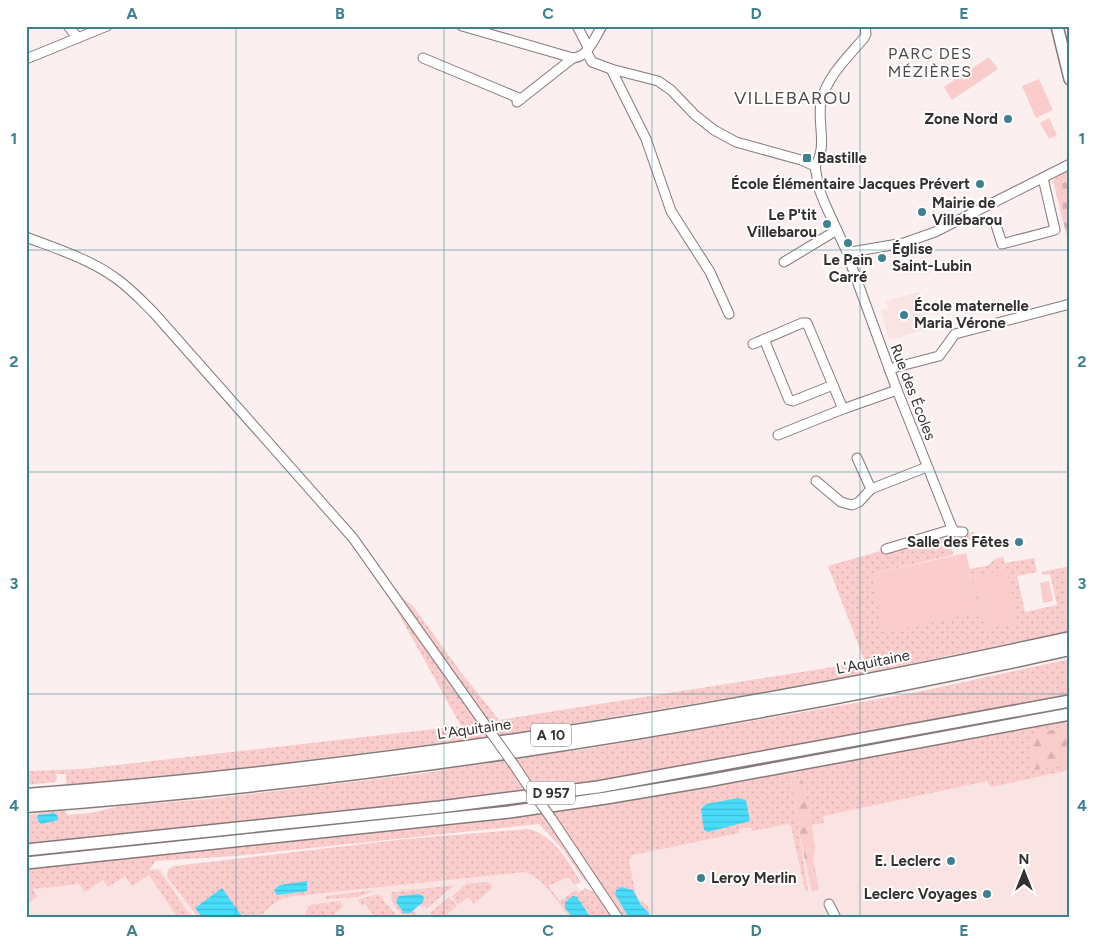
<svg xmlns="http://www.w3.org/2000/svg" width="1096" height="944" font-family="Figtree,sans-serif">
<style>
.built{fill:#f9e3e3}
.grass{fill:url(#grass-dots)}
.forest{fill:url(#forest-firs)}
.cemetery{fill:url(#cemetery-stones)}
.garden{fill:#fbcccc}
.water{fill:url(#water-rules)}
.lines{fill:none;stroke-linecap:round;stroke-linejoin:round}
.minor-casing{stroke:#857a7a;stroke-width:11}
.major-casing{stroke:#857a7a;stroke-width:14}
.highway-casing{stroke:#857a7a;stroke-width:15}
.minor{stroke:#fff;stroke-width:9}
.major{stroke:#fff;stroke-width:11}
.highway{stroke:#fff;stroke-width:12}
.minor-bridge-casing{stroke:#857a7a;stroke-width:11;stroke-linecap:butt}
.minor-bridge{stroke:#fff;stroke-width:9}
.grid{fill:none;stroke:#3d8190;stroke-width:1;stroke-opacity:0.55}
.poi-dot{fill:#3d8190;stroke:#fff;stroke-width:2}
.labels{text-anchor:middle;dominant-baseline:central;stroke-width:4;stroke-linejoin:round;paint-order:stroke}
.shield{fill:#fff;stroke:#726e6e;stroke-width:1}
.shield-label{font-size:14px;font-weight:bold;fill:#353030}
.poi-label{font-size:15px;font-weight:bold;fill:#353030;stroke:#fff;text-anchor:end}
.street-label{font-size:15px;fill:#353030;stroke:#fff}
.neighbourhood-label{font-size:16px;letter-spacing:1px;fill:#534949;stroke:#fff}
.quarter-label{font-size:18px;letter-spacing:1px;fill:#534949;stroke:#fff}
.neatline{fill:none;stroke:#3d8190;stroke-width:2}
.grid-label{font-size:16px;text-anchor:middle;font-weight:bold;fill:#3d8190}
</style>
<defs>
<pattern id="grass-dots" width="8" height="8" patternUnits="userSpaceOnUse" patternTransform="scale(1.25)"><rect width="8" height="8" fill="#fbcccc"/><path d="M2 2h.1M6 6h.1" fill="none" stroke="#d8b0b0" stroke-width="1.8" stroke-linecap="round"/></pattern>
<pattern id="forest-firs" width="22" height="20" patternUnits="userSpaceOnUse" patternTransform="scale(1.25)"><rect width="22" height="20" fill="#fbcccc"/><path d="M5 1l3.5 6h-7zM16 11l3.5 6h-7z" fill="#d8b0b0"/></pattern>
<pattern id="cemetery-stones" width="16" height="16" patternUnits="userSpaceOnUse" patternTransform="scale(1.25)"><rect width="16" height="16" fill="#fbcccc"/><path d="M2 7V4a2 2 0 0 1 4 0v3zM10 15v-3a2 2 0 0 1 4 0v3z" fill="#d8b0b0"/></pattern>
<pattern id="water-rules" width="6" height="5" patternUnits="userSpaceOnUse" patternTransform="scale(1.25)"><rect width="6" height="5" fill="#48dcfa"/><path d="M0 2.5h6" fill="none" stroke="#40bdd7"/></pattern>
</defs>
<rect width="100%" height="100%" fill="#fbefef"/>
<g class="built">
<path d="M919 292 930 328 889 340 881 310 888 308 886 301Z"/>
<path d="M1070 726V918H632L581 827Z"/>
<path d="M556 857 601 918H230L271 888Z"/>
<path d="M161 868 196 918H26V884Z"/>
</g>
<g class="grass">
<path d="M950 531 953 538 974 532 976 539 951 543 953 555 871 574 979 612 969 569 987 566 995 559 1003 557 1005 563 1034 558 1037 572 1017 576 1025 612 1057 605 1050 574 1043 575 1042 572 1070 566V631L795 687 497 736 385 580 405 600 413 606 460 671 499 720 865 662 828 566Z"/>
<path d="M381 582 490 737 249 767 66 785V774H56L57 778 55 782 26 785V771L82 769 461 726Z"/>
<path d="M1070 659V696L709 764 537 792 513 758 580 750 764 719 918 692Z"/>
<path d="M1070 704V710L749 770 546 804 542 798Z"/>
<path d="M1070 718V770L991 787 987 781 823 816 824 823 812 825 802 780H791L808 891 805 890 791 826 788 824 752 831 751 827 739 829V833L632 855 629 861 635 891 638 899 648 906 651 918H620L550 811 962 736 991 735 1022 729 1040 722Z"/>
<path d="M505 759 522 783V793L26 845V815L65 810 67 815 91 813 120 806 209 799 426 773Z"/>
<path d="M533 800 537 805 26 860V854Z"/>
<path d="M542 812 591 882 589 884 583 879 564 851 539 824 236 856 156 861 149 870H159L192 918H178L149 875 132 886 125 876 108 887 103 880 85 892 79 884 33 889 37 897 26 905V868Z"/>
<path d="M529 829C555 836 568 862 581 882L575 885 568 877 548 886 560 901 576 890 578 893 585 888 597 893 615 918H570C558 903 543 876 524 872L295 896C276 899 272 904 259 918H198L168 878 167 874 168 869 174 866 406 839Z"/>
<path d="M487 882 491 884 492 888 474 904 468 897 458 905 452 896 466 884Z"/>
<path d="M455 885 427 908 424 906 422 907 419 905 424 899 410 913 413 910 417 915 415 918H405C399 910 388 902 392 892Z"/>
<path d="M376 890 357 897 326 899V896Z"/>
<path d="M378 894 399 918H376L365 904 362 906 357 900Z"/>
<path d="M449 897 457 906 443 918H434L430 913Z"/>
<path d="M340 901 343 907 330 918H303C307 914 306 909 310 905Z"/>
</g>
<g class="forest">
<path d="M1070 726V763L1030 771V735Z"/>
<path d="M802 779 812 825 815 850 813 860 819 889 812 892 796 817 791 780Z"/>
</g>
<path class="cemetery" d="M1070 169V241H1068L1053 180 1059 176V174Z"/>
<g class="garden">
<path d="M989 57 998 69 952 100 944 87Z"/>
<path d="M1039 79 1053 110 1036 118 1022 86Z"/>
<path d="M1049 118 1057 135 1049 139 1040 123Z"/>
<path d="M966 553 979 612 884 633 871 574Z"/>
<path d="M1006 570 1018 622 985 629 974 576Z"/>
<path d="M1049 581 1053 601 1043 603 1040 583Z"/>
</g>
<g class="water">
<path d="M738 798 746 800 750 821 708 832 704 830 701 809 706 804Z"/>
<path d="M54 813 57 815 58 820 41 824 38 821V815Z"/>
<path d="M307 881V891L277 895 274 890 280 885Z"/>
<path d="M621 887 633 890 641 905 649 913V918H629L615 894 616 890Z"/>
<path d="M222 888 241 915 237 918H203L195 908Z"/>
<path d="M419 894 423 896 424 899 422 903 410 913H404L396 902 399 896Z"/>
<path d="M573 896 577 897 591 918H573L565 908V902Z"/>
</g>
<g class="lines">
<g class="minor-casing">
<g id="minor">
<path d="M68 26 78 38"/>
<path d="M462 26 573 58C588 57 594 39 602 26"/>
<path d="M577 26 588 47"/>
<path d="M587 53 592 62 611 69 658 81 671 90 695 115 714 130 736 142 801 160 815 166"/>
<path d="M423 58 521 99"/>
<path d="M26 59 107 26"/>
<path d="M611 69 646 139 671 211 710 272 729 314"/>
<path d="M517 102 573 58"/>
<path d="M815 166C828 147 817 123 821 102 827 76 848 57 864 38L866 34 865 26"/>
<path d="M815 166 819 189 825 204 846 250 851 252"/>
<path d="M996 225 1002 244 1055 230 1043 178"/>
<path d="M26 237C57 249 90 259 117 279 131 289 142 301 154 313L353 538 489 730"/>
<path d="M851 252 852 267 897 390 952 528 955 532H963"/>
<path d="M851 252 904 243 935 232 1070 164"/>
<path d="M784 262 837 230"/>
<path d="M764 339 789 400 793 401 833 385"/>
<path d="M753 344 802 323H807L843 409"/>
<path d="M889 369 939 356 955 334 1070 304"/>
<path d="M778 435 843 409 897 390"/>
<path d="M857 458 871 489"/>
<path d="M816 481 841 502 852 505 859 502 871 489 927 467"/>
<path d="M886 549 953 529"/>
<path d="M514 765 526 783"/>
<path d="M551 818 618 918"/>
<path d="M829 904 836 918"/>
</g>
</g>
<g class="major-casing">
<g id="major">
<path d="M1057 26 1070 79"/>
<path d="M26 850 440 807 598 787 1070 701"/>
<path d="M26 863 509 812 606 798 707 781 1070 714"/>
</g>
</g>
<g class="highway-casing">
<g id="highway">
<path d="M26 795C377 768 726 714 1070 638"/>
<path d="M26 806C377 780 726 725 1070 649"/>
</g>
</g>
<use href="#minor" class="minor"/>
<use href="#major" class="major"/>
<use href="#highway" class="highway"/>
<g class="minor-bridge-casing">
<g id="minor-bridge">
<path d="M489 730 514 765"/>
<path d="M526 783 551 818"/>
</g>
</g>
<use href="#minor-bridge" class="minor-bridge"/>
</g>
<path class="grid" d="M236 26V918M444 26V918M652 26V918M860 26V918M26 250H1070M26 472H1070M26 694H1070"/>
<g class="poi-dot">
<circle cx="1008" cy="119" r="5"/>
<rect x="802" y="153" width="10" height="10" rx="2.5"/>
<circle cx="980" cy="184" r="5"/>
<circle cx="922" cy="212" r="5"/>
<circle cx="827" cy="224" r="5"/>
<circle cx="848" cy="243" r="5"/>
<circle cx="882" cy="258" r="5"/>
<circle cx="904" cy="315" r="5"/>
<circle cx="1019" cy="542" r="5"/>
<circle cx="951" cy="861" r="5"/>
<circle cx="701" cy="878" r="5"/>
<circle cx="987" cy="894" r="5"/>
</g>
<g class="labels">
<g class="shield">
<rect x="531" y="723.5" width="40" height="23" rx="4"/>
<rect x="527" y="781.5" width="48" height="23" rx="4"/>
</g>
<g class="shield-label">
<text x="551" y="735">A 10</text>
<text x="551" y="793">D 957</text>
</g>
<g class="poi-label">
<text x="998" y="119">Zone Nord</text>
<text x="817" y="158" text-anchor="start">Bastille</text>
<text x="970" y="184">École Élémentaire Jacques Prévert</text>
<text x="932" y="203" text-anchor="start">Mairie de<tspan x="932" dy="17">Villebarou</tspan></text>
<text x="817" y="215">Le P'tit<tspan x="817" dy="17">Villebarou</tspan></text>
<text x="892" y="249" text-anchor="start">Église<tspan x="892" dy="17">Saint-Lubin</tspan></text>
<text x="848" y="260" text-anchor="middle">Le Pain<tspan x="848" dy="17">Carré</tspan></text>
<text x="914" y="306" text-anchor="start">École maternelle<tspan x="914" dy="17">Maria Vérone</tspan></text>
<text x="1009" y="542">Salle des Fêtes</text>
<text x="941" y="861">E. Leclerc</text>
<text x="711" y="878" text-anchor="start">Leroy Merlin</text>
<text x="977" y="894">Leclerc Voyages</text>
</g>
<g class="street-label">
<text transform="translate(913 392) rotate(69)">Rue des Écoles</text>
<text transform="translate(873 662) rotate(-11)">L'Aquitaine</text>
<text transform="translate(474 729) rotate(-8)">L'Aquitaine</text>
</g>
<g class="neighbourhood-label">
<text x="930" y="53">PARC DES<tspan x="930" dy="18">MÉZIÈRES</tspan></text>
</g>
<g class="quarter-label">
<text x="793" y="98">VILLEBAROU</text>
</g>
</g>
<rect width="1096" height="944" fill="none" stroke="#ffffff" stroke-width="55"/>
<g transform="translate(1024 872)" stroke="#ffffff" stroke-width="4" paint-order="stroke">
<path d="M0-4L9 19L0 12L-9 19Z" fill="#353030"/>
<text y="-8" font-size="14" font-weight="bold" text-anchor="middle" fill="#353030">N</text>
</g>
<rect x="28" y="28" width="1040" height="888" class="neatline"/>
<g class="grid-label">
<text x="132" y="19">A</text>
<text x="340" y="19">B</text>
<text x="548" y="19">C</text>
<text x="756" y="19">D</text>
<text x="964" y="19">E</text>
<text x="14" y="144">1</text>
<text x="1082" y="144">1</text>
<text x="14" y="367">2</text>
<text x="1082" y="367">2</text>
<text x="14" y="589">3</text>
<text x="1082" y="589">3</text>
<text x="14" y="811">4</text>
<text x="1082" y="811">4</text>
<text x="132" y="936">A</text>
<text x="340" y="936">B</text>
<text x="548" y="936">C</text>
<text x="756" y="936">D</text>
<text x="964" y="936">E</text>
</g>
</svg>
